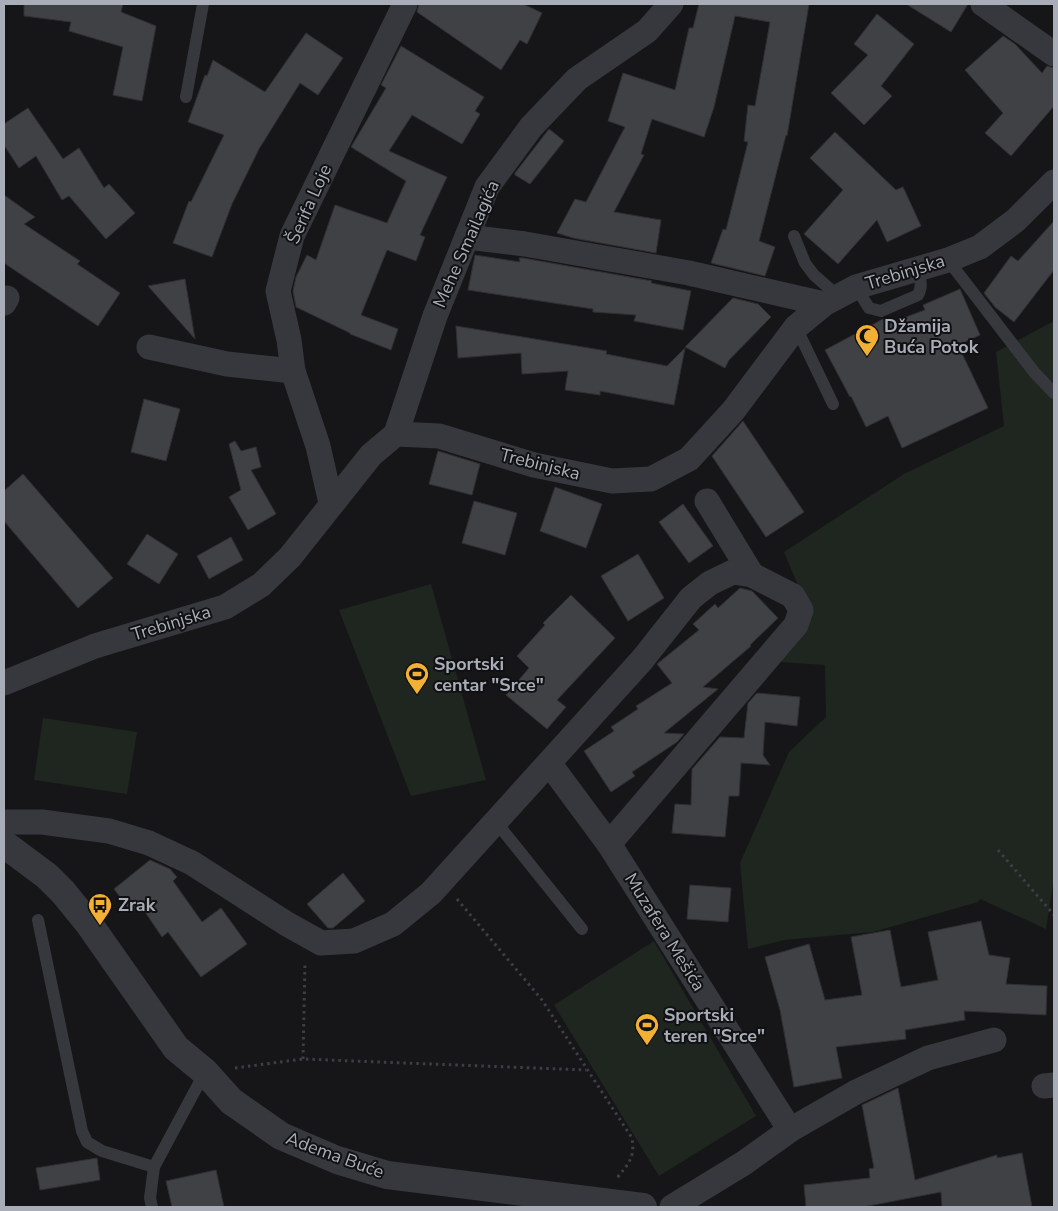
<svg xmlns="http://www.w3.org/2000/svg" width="1058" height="1211" font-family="'Nunito Sans',sans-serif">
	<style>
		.green { fill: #1e261f }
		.building { fill: #404145; stroke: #303034 }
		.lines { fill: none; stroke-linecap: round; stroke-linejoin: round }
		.path { stroke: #3d3f44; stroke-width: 3; stroke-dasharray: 2.5 4; stroke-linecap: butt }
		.service { stroke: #37383d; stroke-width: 12 }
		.minor { stroke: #37383d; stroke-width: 25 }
		.tertiary { stroke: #37383d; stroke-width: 28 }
		.labels { text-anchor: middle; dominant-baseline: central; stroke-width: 4; stroke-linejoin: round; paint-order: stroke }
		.street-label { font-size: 18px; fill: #a8adb8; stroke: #111113 }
		.poi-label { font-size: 18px; font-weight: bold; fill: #a8adb8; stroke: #111113; text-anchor: start }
	</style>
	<rect width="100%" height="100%" fill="#161618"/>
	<g class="green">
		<polygon points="1054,321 1054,878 1046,929 980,899 978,902 873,932 784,940 748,949 740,863 789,752 826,717 825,665 765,661 808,609 784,552 904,474 1004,426 996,352"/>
		<polygon points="431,584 486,780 411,796 339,610"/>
		<polygon points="43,718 137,732 127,794 34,780"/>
		<polygon points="654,941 756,1116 659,1176 554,1005"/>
	</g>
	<g class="building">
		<polygon points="24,4 123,4 121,12 156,26 142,101 113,95 123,47 69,31 71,22 24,16"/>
		<polygon points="419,4 523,4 542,13 527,44 520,40 501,70 417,12"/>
		<polygon points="699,4 809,4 787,136 786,135 759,241 775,247 765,276 711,263 723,229 726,230 748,142 744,141 748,105 755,106 770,22 735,16 714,107 704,137 652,119 641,154 644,155 614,212 661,220 656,253 573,238 557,233 575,199 586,202 625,127 608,121 623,73 675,90 689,28 693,28"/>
		<polygon points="906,4 968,4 951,32"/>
		<polygon points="877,14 914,44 881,86 892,96 864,125 831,93 868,55 854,44"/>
		<polygon points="306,33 343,58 318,95 300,83 259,149 232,204 212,257 173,243 189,201 191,202 224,135 188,122 205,75 207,76 213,60 265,92"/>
		<polygon points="1003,36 1015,44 1042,73 1047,66 1054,68 1054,106 1011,156 985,133 1003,113 965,70"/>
		<polygon points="401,46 484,97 475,111 480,114 462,144 412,115 389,151 447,177 420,235 425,237 416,261 387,250 361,315 398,329 391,350 350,334 350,333 296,307 293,291 296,277 307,255 316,260 335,205 387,223 406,181 351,147 386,88 381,85"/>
		<polygon points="28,108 63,159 79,148 104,188 109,184 135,213 106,239 69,196 62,200 36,156 19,168 4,145 4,124"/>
		<polygon points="549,129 564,141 530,184 515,175 515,173"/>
		<polygon points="835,132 896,190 903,187 921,226 887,242 877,220 838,264 804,234 843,190 810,158"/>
		<polygon points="4,195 35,217 24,224 80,261 77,264 120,293 98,326 4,263"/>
		<polygon points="1054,221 1054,270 1014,322 995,307 984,293 1011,256 1018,261"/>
		<polygon points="475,255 520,262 519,258 523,258 652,281 651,283 691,291 683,330 634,321 636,315 593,312 593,309 468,290"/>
		<polygon points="185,279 195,339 148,286"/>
		<polygon points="960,289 980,335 958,345 988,408 902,448 888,416 866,427 851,396 850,397 825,350 883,319 887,324 925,310 923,305"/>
		<polygon points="733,298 758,304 771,317 729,360 725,368 685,347"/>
		<polygon points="456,326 607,351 606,354 667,366 685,348 674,405 600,391 600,395 565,390 568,371 522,374 521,353 458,358"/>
		<polygon points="144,399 180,409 166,461 131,452"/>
		<polygon points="743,421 804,512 766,537 712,456"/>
		<polygon points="235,441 241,451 256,447 261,467 251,470 276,514 248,530 229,497 241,490 229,444"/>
		<polygon points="438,451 480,464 472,495 429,484"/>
		<polygon points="23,474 113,578 78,608 4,521 4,491"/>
		<polygon points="555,487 602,504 586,548 540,531"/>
		<polygon points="474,501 517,513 505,555 462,543"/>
		<polygon points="683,504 713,546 689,563 659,522"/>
		<polygon points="147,534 178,554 159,584 127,564"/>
		<polygon points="231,537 243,560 209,579 197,556"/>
		<polygon points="638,554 664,598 628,621 601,576"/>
		<polygon points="740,588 752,591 778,618 750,645 751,646 703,687 718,689 664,733 684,734 677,742 632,772 635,776 611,792 584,751 614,731 611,727 638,709 636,706 672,683 657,664 699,630 693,624 715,604 718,608"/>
		<polygon points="571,595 615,638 557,700 566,707 547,729 506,695 529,668 517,656 545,625 543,623"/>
		<polygon points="757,693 800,697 797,726 765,722 763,755 770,765 741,763 739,796 729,796 725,837 672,833 675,804 691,805 692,769 720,737 744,738 748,703"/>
		<polygon points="150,860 170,869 177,877 173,881 202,922 221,908 247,944 201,977 168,932 162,937 141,906 132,913 114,889"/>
		<polygon points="343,873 365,901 333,928 328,928 307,904"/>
		<polygon points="690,885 731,888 728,922 687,919"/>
		<polygon points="981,921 989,955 1010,958 1006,984 1047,986 1046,1015 964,1011 965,1020 905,1030 906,1039 836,1047 842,1078 794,1087 780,1010 765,957 809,944 825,1000 862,995 851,937 890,930 901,987 938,980 928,932"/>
		<polygon points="898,1088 915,1180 997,1155 997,1158 1022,1153 1032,1207 942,1207 941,1192 863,1207 806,1207 804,1185 870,1178 869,1169 874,1168 862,1105"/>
		<polygon points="97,1158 100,1180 40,1190 36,1168"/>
		<polygon points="216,1170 224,1207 172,1207 166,1181"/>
	</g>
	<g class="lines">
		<g class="path">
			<polyline points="998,850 1054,915"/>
			<path d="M 457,899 L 542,1000 L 632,1138 C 635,1158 629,1163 617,1178"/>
			<polyline points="303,1059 305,962"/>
			<polyline points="235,1068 303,1059 586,1070"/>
		</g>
		<g class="service">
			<polyline points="186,97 203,4"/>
			<polyline points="794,236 805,263 814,275 838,296"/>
			<polyline points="948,260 1034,372 1054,393"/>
			<path d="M 856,287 L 869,308 L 881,311 L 918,295 C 923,286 920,279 918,269"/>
			<polyline points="796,327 833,404"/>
			<polyline points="496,822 582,929"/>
			<polyline points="38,920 82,1131 87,1142 102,1151 154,1167"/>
			<polyline points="152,1207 150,1198 154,1167 205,1072"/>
		</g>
		<g class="minor">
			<polyline points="983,4 1054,54"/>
			<polyline points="467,237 525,244 689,273 824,304"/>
			<polyline points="4,303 7,298"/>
			<polyline points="149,347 227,364 293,371"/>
			<polyline points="396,434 435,316 487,187 531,127 577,79 647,31 671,4"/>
			<polyline points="707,501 752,575"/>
			<polyline points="331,503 318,446 293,371 289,340 278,291 292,236 405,4"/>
			<polyline points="4,683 95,646 225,607 261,585 290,557 371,455 396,434 439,436 534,465 612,481 651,479 689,459 733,411 796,327 824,304 856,287 948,260 980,247 1016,220 1054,182"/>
			<polyline points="549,763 609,844 790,1130"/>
			<polyline points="4,822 42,822 109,831 149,843 192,863 287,924 321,943 354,941 393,924 431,893 642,660 691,598 710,583 733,572 752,575 793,596 801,610 796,625 609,844"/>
			<polyline points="1044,1086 1054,1085"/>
			<polyline points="672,1207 744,1163 790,1130 856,1092 928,1058 994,1040"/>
		</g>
		<polyline class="tertiary" points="4,844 47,876 63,892 89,924 176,1048 205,1072 231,1101 281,1136 337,1160 387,1175 643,1207"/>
	</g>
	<defs>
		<g id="mosque-pin" transform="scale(1.25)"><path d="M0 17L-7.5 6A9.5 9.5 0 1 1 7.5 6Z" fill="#f2b134" stroke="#111113"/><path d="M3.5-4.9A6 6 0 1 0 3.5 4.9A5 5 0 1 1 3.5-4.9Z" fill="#111"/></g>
		<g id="stadium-pin" transform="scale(1.25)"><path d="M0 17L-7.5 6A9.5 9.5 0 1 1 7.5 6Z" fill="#f2b134" stroke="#111113"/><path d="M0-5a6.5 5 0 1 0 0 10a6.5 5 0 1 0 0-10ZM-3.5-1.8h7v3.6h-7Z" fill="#111"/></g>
		<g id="bus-pin" transform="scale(1.25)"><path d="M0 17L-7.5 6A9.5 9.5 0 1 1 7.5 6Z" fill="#f2b134" stroke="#111113"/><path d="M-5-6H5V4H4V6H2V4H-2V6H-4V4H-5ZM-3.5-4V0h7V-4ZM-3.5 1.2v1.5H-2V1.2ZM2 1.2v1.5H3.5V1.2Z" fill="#111"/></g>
	</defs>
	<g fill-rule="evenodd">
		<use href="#mosque-pin" x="867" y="336"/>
		<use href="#stadium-pin" x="417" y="674"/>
		<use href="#bus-pin" x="100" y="905"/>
		<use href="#stadium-pin" x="647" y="1025"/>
	</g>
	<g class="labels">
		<g class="street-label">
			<text transform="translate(309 204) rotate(-66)">Šerifa Loje</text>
			<text transform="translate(466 244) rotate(-66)">Mehe Smailagića</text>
			<text transform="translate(905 272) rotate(-17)">Trebinjska</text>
			<text transform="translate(540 464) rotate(14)">Trebinjska</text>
			<text transform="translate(171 623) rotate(-17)">Trebinjska</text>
			<text transform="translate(665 932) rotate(58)">Muzafera Mešića</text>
			<text transform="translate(335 1155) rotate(20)">Adema Buće</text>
		</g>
		<g class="poi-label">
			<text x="884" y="326">Džamija<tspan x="884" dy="21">Buća Potok</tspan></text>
			<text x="434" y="664">Sportski<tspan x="434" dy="21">centar "Srce"</tspan></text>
			<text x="118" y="905">Zrak</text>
			<text x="664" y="1015">Sportski<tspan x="664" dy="21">teren "Srce"</tspan></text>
		</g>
	</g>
	<rect width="1058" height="1211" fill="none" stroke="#a8adb8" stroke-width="10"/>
</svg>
